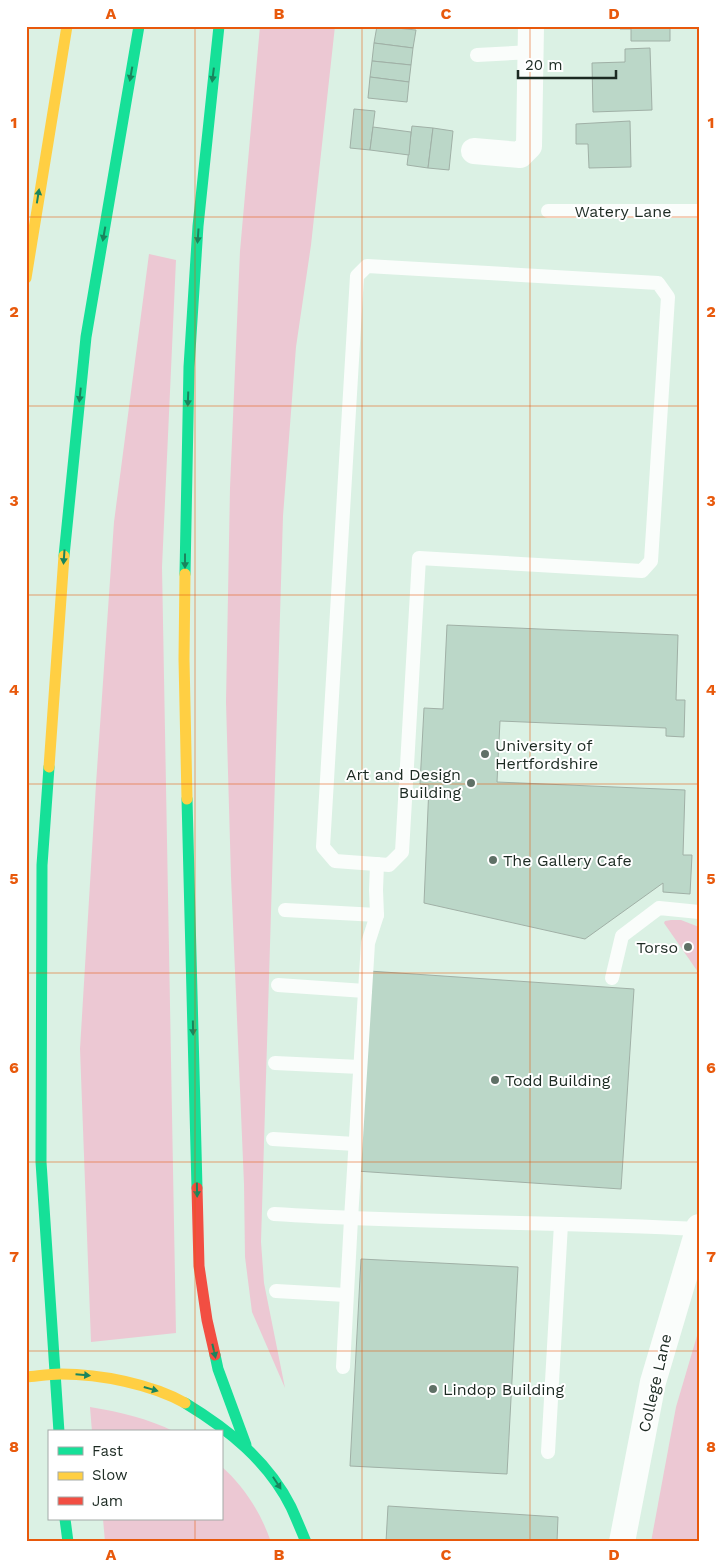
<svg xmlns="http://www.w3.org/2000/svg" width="725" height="1568" font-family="'Work Sans',sans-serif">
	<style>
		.green { fill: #ecc8d3 }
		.building { fill: #bbd7c8; stroke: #a0b0a6 }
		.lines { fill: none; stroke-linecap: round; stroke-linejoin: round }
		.lane { stroke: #fafdfb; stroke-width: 14 }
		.street { stroke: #fafdfb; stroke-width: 26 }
		.fast { stroke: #16e098; stroke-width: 11 }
		.slow { stroke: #ffcf43; stroke-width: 11 }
		.jam { stroke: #f24e42; stroke-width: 11 }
		.oneway { fill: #19855d }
		.grid { fill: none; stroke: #e8590c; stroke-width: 1; stroke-opacity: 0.55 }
		.poi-dot { fill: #5f7066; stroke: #fff; stroke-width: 2 }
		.labels { text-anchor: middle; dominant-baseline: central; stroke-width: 4; stroke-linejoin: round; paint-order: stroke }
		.street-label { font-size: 16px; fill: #1c2a22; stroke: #fff }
		.poi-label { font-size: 16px; fill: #1c2a22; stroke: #fff; text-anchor: start }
		.neatline { fill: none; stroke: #e8590c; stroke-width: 2 }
		.grid-label { font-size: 16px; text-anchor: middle; font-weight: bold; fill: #e8590c }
	</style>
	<rect width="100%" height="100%" fill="#dbf1e4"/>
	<g class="green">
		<polygon points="260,26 335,26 311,245 296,347 283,516 261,1242 264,1283 285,1388 252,1312 245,1257 244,1184 231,877 226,702 230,488 240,251"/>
		<polygon points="149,254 176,260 162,567 176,1333 91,1342 80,1049 96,784 114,522"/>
		<polygon points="671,920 681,920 699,927 698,972 664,923 665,921"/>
		<polygon points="699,1329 699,1542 651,1542 676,1407"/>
		<path d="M 90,1407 C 120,1412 147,1418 175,1432 L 92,1432 Z"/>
		<path d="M 221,1466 C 244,1486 261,1513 271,1542 L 105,1542 L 103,1519 L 221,1519 Z"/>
	</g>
	<g class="building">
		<polygon points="377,26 416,30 413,48 374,43"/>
		<polygon points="620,26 670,26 670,41 631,41 631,29 620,29"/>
		<polygon points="374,43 413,48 411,65 372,61"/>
		<polygon points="650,48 652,110 593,112 592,63 625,62 625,49"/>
		<polygon points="372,61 411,65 409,82 370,77"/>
		<polygon points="370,77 409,82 407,102 368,98"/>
		<polygon points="354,109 375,111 370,150 350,148"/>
		<polygon points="630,121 631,167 589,168 588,144 576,144 576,124"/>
		<polygon points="412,126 433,128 428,168 407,165"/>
		<polygon points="373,127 411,132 409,155 370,150"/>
		<polygon points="433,128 453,131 449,170 428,168"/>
		<polygon points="447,625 678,635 676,700 685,700 684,737 666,736 666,728 500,721 497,782 685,790 683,855 692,855 690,894 663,892 663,883 585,939 424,903 429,785 420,784 424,708 443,709"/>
		<polygon points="369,971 634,989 621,1189 356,1171"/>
		<polygon points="361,1259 518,1267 507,1474 350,1466"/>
		<polygon points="388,1506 558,1517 557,1542 386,1542"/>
	</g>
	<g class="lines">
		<g class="lane">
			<polyline points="477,55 532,52"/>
			<polyline points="548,211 699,211"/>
			<polygon points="367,266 658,283 668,297 651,561 642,571 419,558 402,852 389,865 335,861 323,847 357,276"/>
			<polyline points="285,910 377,915"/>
			<polyline points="612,978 622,936 659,908 699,912"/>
			<polyline points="278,985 365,991"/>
			<polyline points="275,1063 360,1067"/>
			<polyline points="273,1139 355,1144"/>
			<path d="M 274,1214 C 415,1223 557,1222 698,1229"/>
			<polyline points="276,1291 346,1295"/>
			<polyline points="343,1367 351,1219 368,943 377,915 376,890 377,864"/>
			<polyline points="548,1452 561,1224"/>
		</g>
		<g class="street">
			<polyline points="474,151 520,155 529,146 531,26"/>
			<polyline points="622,1542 653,1382 699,1227"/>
		</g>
		<g class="fast">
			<polyline points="64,556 86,337 139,26"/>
			<polyline points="185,574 189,367 198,226 219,26"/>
			<polyline points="49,767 42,865 41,1162 59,1432"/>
			<polyline points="187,799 197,1188"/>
			<polyline points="215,1355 218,1369 246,1445"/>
			<path d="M 185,1403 C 228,1429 268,1461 291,1507 C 296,1518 301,1530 306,1542"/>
			<polyline points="65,1519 68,1542"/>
		</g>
		<g class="slow">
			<polyline points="26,278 67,26"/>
			<polyline points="185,574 184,659 187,799"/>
			<polyline points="49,767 64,556"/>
			<path d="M 26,1377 C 38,1376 49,1374 61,1374 C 100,1374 151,1384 185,1403"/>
		</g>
		<polyline class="jam" points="197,1188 199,1266 207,1320 215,1355"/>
	</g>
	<defs><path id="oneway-solid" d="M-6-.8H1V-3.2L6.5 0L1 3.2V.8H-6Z" transform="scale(1.25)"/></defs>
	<g class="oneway">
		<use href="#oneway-solid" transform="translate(131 74) rotate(100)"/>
		<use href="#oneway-solid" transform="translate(213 75) rotate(97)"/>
		<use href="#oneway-solid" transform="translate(38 196) rotate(-81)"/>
		<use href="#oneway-solid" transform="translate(104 234) rotate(100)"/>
		<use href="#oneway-solid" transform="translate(198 236) rotate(94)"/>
		<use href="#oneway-solid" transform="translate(80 395) rotate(96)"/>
		<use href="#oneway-solid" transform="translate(188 399) rotate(92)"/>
		<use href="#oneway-solid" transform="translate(64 557) rotate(94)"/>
		<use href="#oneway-solid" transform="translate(185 561) rotate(90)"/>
		<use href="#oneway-solid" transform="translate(193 1028) rotate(89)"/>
		<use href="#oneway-solid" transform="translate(197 1190) rotate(89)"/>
		<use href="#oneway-solid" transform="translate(214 1351) rotate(77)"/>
		<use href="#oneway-solid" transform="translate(83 1375) rotate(5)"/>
		<use href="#oneway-solid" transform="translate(151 1389) rotate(16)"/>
		<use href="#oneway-solid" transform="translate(277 1483) rotate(57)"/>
	</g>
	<path class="grid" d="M 195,26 L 195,1432M 362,26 L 362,1542M 530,26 L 530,1542M 26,217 L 699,217M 26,406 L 699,406M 26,595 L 699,595M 26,784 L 699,784M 26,973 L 699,973M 26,1162 L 699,1162M 26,1351 L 699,1351M 195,1519 L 195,1542"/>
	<g class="poi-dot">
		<circle cx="485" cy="754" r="5"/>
		<circle cx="471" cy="783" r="5"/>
		<circle cx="493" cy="860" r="5"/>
		<circle cx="688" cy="947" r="5"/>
		<circle cx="495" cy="1080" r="5"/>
		<circle cx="433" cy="1389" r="5"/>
	</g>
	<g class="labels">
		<g class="street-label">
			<text x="623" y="211">Watery Lane</text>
			<text transform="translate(655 1383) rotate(-77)">College Lane</text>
		</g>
		<g class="poi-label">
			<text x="495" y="745">University of<tspan x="495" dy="18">Hertfordshire</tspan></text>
			<text x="461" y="774" text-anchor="end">Art and Design<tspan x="461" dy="18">Building</tspan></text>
			<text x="503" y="860">The Gallery Cafe</text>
			<text x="678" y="947" text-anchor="end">Torso</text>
			<text x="505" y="1080">Todd Building</text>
			<text x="443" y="1389">Lindop Building</text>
		</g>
	</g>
	<rect width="725" height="1568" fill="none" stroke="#ffffff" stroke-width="55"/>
	<rect x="48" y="1430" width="175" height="90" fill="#ffffff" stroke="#a4aaa7"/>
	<rect x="58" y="1447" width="25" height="8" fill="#16e098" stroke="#a4aaa7"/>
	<text x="92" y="1456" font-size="15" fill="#1c2a22">Fast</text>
	<rect x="58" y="1472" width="25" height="8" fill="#ffcf43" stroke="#a4aaa7"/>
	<text x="92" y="1480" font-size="15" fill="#1c2a22">Slow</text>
	<rect x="58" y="1497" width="25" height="8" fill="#f24e42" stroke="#a4aaa7"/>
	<text x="92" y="1506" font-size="15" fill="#1c2a22">Jam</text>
	<path d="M518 70v8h98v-8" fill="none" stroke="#1c2a22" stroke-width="2.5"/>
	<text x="525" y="70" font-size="15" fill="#1c2a22" stroke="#ffffff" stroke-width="4" paint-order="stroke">20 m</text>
	<rect x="28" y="28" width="670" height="1512" class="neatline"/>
	<g class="grid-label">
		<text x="111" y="19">A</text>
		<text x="279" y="19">B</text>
		<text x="446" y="19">C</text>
		<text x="614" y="19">D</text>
		<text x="14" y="128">1</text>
		<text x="711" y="128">1</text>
		<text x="14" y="317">2</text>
		<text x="711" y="317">2</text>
		<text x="14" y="506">3</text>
		<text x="711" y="506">3</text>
		<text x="14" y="695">4</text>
		<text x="711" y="695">4</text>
		<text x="14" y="884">5</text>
		<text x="711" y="884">5</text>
		<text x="14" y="1073">6</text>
		<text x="711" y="1073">6</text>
		<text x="14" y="1262">7</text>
		<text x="711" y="1262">7</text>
		<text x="14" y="1452">8</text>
		<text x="711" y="1452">8</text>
		<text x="111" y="1560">A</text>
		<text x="279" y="1560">B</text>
		<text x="446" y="1560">C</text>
		<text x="614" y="1560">D</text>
	</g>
</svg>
